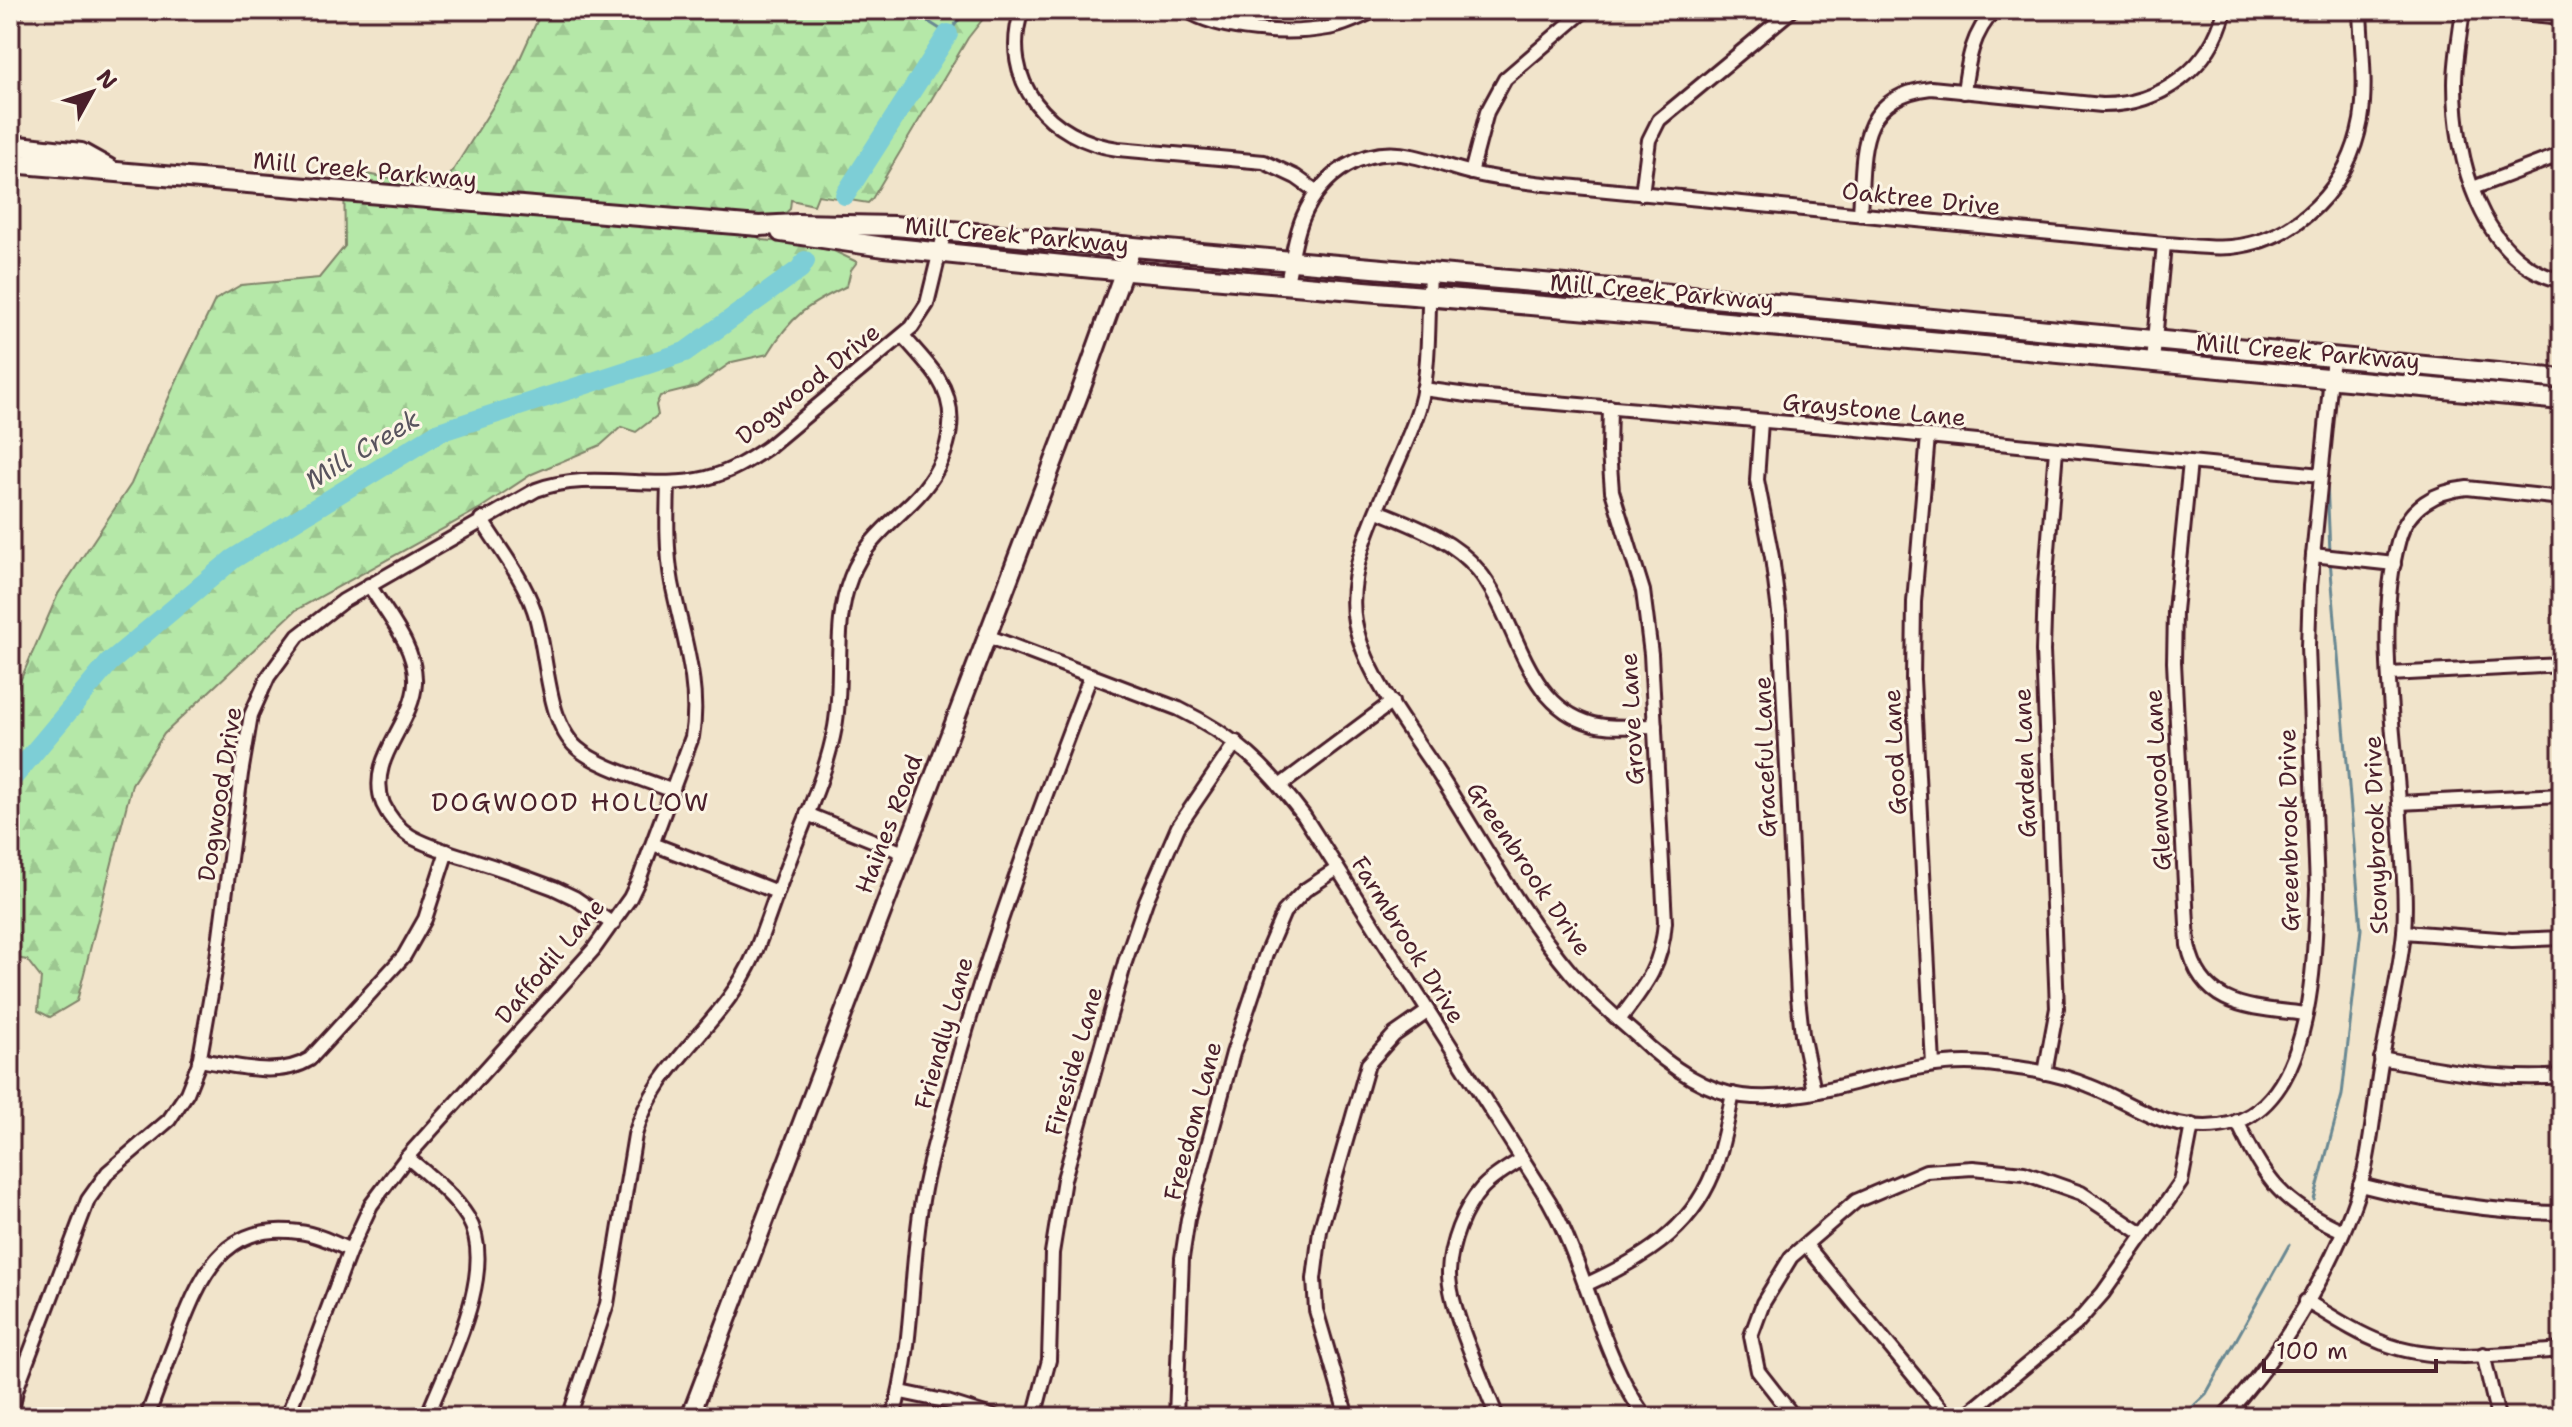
<svg xmlns="http://www.w3.org/2000/svg" width="2572" height="1427" font-family="'Shantell Sans',sans-serif">
	<style>
		.forest { fill: url(#forest-firs); stroke: #80846a; stroke-width: 2 }
		.lines { fill: none; stroke-linecap: round; stroke-linejoin: round }
		.stream { stroke: #698892; stroke-width: 3 }
		.river { stroke: #7dced6; stroke-width: 20 }
		.minor-casing { stroke: #4a1f2b; stroke-width: 18 }
		.tertiary-casing { stroke: #4a1f2b; stroke-width: 22 }
		.secondary-casing { stroke: #4a1f2b; stroke-width: 24 }
		.minor { stroke: #fcf5e5; stroke-width: 12 }
		.tertiary { stroke: #fcf5e5; stroke-width: 16 }
		.secondary { stroke: #fcf5e5; stroke-width: 18 }
		.labels { text-anchor: middle; dominant-baseline: central; stroke-width: 6; stroke-linejoin: round; paint-order: stroke }
		.street-label { font-size: 24px; fill: #4a1f2b; stroke: #fcf5e5 }
		.water-label { font-size: 26px; font-style: italic; fill: #59545e; stroke: #fcf5e5 }
		.neighbourhood-label { font-size: 26px; letter-spacing: 2px; fill: #4a1f2b; stroke: #fcf5e5 }
	</style>
	<defs>
		<pattern id="forest-firs" width="22" height="20" patternUnits="userSpaceOnUse" patternTransform="scale(2)"><rect width="22" height="20" fill="#b5e8a8"/><path d="M5 1l3.5 6h-7zM16 11l3.5 6h-7z" fill="#9dc791"/></pattern>
	</defs>
	<rect width="100%" height="100%" fill="#f1e4cb"/>
	<filter id="ink" filterUnits="userSpaceOnUse"><feTurbulence type="fractalNoise" baseFrequency=".0125" numOctaves="2"/><feDisplacementMap in="SourceGraphic" scale="16" xChannelSelector="R" yChannelSelector="G"/><feConvolveMatrix kernelMatrix="1 2 1 2 8 2 1 2 1" color-interpolation-filters="sRGB"/></filter>
	<g filter="url(#ink)">
		<path class="forest" d="M 542,10 L 990,10 L 968,38 L 872,199 L 868,203 L 818,195 L 814,205 L 791,200 L 790,209 L 781,217 L 745,228 L 762,240 L 795,243 L 834,251 L 857,262 L 851,270 L 847,286 C 807,305 791,316 768,354 L 732,362 L 696,387 L 660,396 L 656,405 L 658,415 L 636,432 L 621,427 L 601,445 L 532,474 L 479,509 L 296,610 L 164,734 L 132,784 L 77,1001 L 50,1017 L 38,1011 L 41,978 L 27,960 L 10,957 L 10,704 L 58,594 L 131,484 L 173,388 L 215,300 L 241,285 L 319,278 L 345,246 L 344,171 L 399,179 L 447,180 L 512,76 Z"/>
		<g class="lines">
			<g class="stream">
				<polyline points="910,10 948,34 966,10"/>
				<polyline points="2327,480 2330,553"/>
				<polyline points="2314,1200 2342,1095 2361,929 2330,560"/>
				<polyline points="2182,1417 2206,1394 2289,1245"/>
			</g>
			<g class="river">
				<polyline points="845,195 948,34"/>
				<polyline points="10,781 109,663 233,559 439,432 685,352 800,269 805,261"/>
			</g>
			<g class="minor-casing">
				<g id="minor">
					<path d="M 1022,10 C 998,81 1050,140 1118,149 L 1264,162 L 1296,177 L 1317,192"/>
					<path d="M 1186,10 C 1221,32 1289,35 1328,28 C 1345,25 1360,17 1376,10"/>
					<path d="M 2463,10 C 2460,34 2455,60 2455,84 C 2455,158 2480,261 2562,281"/>
					<polyline points="2490,10 2562,17"/>
					<path d="M 1964,92 C 1968,61 1972,33 1995,10"/>
					<polyline points="1471,173 1487,112 1505,79 1585,10"/>
					<polyline points="2473,188 2562,154"/>
					<polyline points="1642,194 1649,140 1659,120 1792,10"/>
					<path d="M 1860,214 C 1864,156 1855,97 1931,88 L 2102,105 C 2161,105 2211,68 2225,10"/>
					<path d="M 1430,273 C 1428,310 1430,371 1420,405 C 1401,470 1342,554 1355,622 C 1365,675 1411,731 1440,776 C 1482,842 1521,914 1572,974 C 1591,996 1614,1016 1636,1035 C 1664,1062 1702,1091 1742,1096 C 1825,1106 1902,1055 1986,1064 C 2020,1068 2057,1072 2089,1086 C 2116,1096 2142,1114 2170,1122 C 2311,1159 2314,981 2317,889 L 2308,646 L 2310,586 L 2333,357"/>
					<path d="M 1287,283 C 1292,261 1294,238 1303,217 C 1322,173 1364,145 1412,156 C 1432,160 1451,168 1472,173 C 1496,179 1520,181 1545,184 L 2164,244 C 2186,245 2209,249 2231,247 C 2299,240 2349,186 2361,120 C 2367,84 2361,46 2360,10"/>
					<polyline points="2153,362 2164,244"/>
					<polyline points="1423,389 1475,396 1837,427 2321,475"/>
					<path d="M 1610,407 L 1609,452 L 1612,491 L 1643,591 L 1651,654 L 1665,922 C 1662,966 1645,986 1619,1020"/>
					<polyline points="1761,421 1757,480 1772,557 1780,620 1798,997 1802,1034 1814,1091"/>
					<polyline points="1928,436 1914,602 1913,679 1933,1065"/>
					<path d="M 2190,462 L 2175,611 L 2174,662 L 2188,945 C 2202,1009 2251,1007 2306,1014"/>
					<path d="M 1378,511 C 1412,525 1454,540 1478,570 C 1518,618 1523,706 1593,724 C 1613,729 1634,726 1655,726"/>
					<path d="M 481,519 C 499,548 523,578 534,610 C 548,650 545,720 577,748 C 600,768 644,779 673,791"/>
					<polyline points="2313,555 2394,564"/>
					<path d="M 369,585 C 386,613 417,648 415,683 C 413,725 366,759 383,804 C 389,817 398,828 410,836 C 427,846 448,852 467,858 C 496,867 525,877 554,888 L 575,898 L 613,924"/>
					<path d="M 987,636 L 1179,709 C 1235,736 1267,767 1304,816 L 1549,1201 C 1587,1269 1600,1353 1645,1417"/>
					<polyline points="2390,674 2562,665"/>
					<polyline points="1281,785 1392,702"/>
					<polyline points="2399,803 2562,795"/>
					<polyline points="807,814 904,853"/>
					<polyline points="653,844 777,892"/>
					<polyline points="2404,932 2512,940 2562,938"/>
					<path d="M 2381,1058 C 2442,1070 2500,1081 2562,1076"/>
					<path d="M 199,1060 C 235,1065 278,1079 310,1059 L 404,956 L 425,919 L 447,851"/>
					<polyline points="2045,1073 2057,1008 2043,651 2045,588 2056,449"/>
					<path d="M 2237,1121 C 2265,1180 2282,1204 2343,1231"/>
					<path d="M 407,1157 C 428,1175 453,1194 468,1218 C 499,1270 447,1365 427,1417"/>
					<path d="M 2360,1185 C 2426,1202 2493,1212 2562,1213"/>
					<polyline points="1806,1245 1948,1417"/>
					<path d="M 1585,1285 C 1640,1260 1689,1232 1713,1173 C 1723,1148 1727,1120 1733,1094"/>
					<path d="M 2306,1301 C 2331,1316 2356,1333 2383,1343 C 2434,1364 2507,1354 2562,1350"/>
					<polyline points="2483,1354 2498,1417"/>
					<polyline points="901,1392 944,1401 995,1417"/>
					<polyline points="2233,1407 2246,1417"/>
					<path d="M 11,1417 L 16,1390 L 88,1200 L 108,1172 L 169,1120 L 187,1093 L 199,1063 L 216,966 L 241,774 L 251,715 L 268,677 L 298,636 L 343,601 L 536,490 C 591,469 651,492 707,478 C 730,472 748,461 767,448 L 912,327 L 927,304 L 945,230"/>
					<path d="M 147,1417 C 157,1390 167,1363 177,1337 C 200,1278 222,1221 299,1232 C 317,1234 334,1243 350,1250"/>
					<path d="M 287,1417 L 350,1250 L 371,1205 L 407,1157 L 593,950 L 630,898 L 640,877 L 692,737 C 701,685 682,634 672,583 C 666,550 667,516 668,483"/>
					<path d="M 569,1417 L 607,1304 L 635,1135 C 655,1063 724,1025 754,955 C 767,924 777,890 790,859 C 806,816 827,772 835,727 C 844,677 832,625 851,577 C 863,545 887,526 911,503 C 944,471 965,420 938,378 C 928,363 914,349 903,336"/>
					<path d="M 893,1417 C 915,1342 909,1265 924,1189 C 930,1157 940,1126 948,1095 C 986,951 1038,813 1091,675"/>
					<polyline points="1034,1417 1049,1360 1052,1253 1064,1179 1125,962 1146,901 1178,827 1236,742"/>
					<polyline points="1176,1417 1182,1258 1188,1219 1233,1053 1266,954 1284,912 1305,890 1337,869"/>
					<polyline points="1347,1417 1316,1310 1314,1279 1320,1231 1368,1064 1394,1035 1427,1012"/>
					<path d="M 1497,1417 C 1484,1383 1448,1306 1449,1272 C 1450,1244 1463,1209 1482,1188 C 1493,1176 1508,1168 1522,1159"/>
					<polyline points="1794,1417 1758,1371 1751,1336 1763,1303 1791,1257 1856,1201 1926,1171 1973,1168 2024,1173 2081,1193 2144,1235"/>
					<polyline points="1964,1417 2075,1325 2103,1293 2181,1182 2192,1125"/>
					<path d="M 2223,1417 C 2282,1355 2342,1255 2364,1172 C 2373,1135 2375,1095 2382,1058 C 2389,1016 2400,974 2404,932 C 2407,895 2402,855 2400,817 C 2395,730 2375,625 2399,539 C 2408,507 2436,491 2467,488 L 2562,498"/>
				</g>
			</g>
			<g class="tertiary-casing">
				<polyline id="tertiary" points="690,1417 1082,387 1132,248"/>
			</g>
			<g class="secondary-casing">
				<g id="secondary">
					<polyline points="10,16 12,10"/>
					<polyline points="10,145 81,153 108,168"/>
					<polyline points="10,163 759,226 797,224 894,226 1681,295 2562,379"/>
					<polyline points="781,232 884,247 1093,268 1673,317 2562,400"/>
				</g>
			</g>
			<use href="#minor" class="minor"/>
			<use href="#tertiary" class="tertiary"/>
			<use href="#secondary" class="secondary"/>
		</g>
	</g>
	<g class="labels">
		<g class="street-label">
			<text transform="translate(365 170) rotate(5)">Mill Creek Parkway</text>
			<text transform="translate(1921 199) rotate(6)">Oaktree Drive</text>
			<text transform="translate(1017 235) rotate(5)">Mill Creek Parkway</text>
			<text transform="translate(1662 292) rotate(5)">Mill Creek Parkway</text>
			<text transform="translate(2308 352) rotate(5)">Mill Creek Parkway</text>
			<text transform="translate(808 384) rotate(-39)">Dogwood Drive</text>
			<text transform="translate(1874 410) rotate(5)">Graystone Lane</text>
			<text transform="translate(1632 719) rotate(-93)">Grove Lane</text>
			<text transform="translate(1895 752) rotate(-93)">Good Lane</text>
			<text transform="translate(1765 757) rotate(-92)">Graceful Lane</text>
			<text transform="translate(2025 763) rotate(-92)">Garden Lane</text>
			<text transform="translate(2158 780) rotate(-93)">Glenwood Lane</text>
			<text transform="translate(220 794) rotate(-81)">Dogwood Drive</text>
			<text transform="translate(889 824) rotate(-69)">Haines Road</text>
			<text transform="translate(2289 830) rotate(-91)">Greenbrook Drive</text>
			<text transform="translate(2376 835) rotate(-92)">Stonybrook Drive</text>
			<text transform="translate(1529 869) rotate(56)">Greenbrook Drive</text>
			<text transform="translate(1408 940) rotate(58)">Farmbrook Drive</text>
			<text transform="translate(550 961) rotate(-50)">Daffodil Lane</text>
			<text transform="translate(944 1033) rotate(-74)">Friendly Lane</text>
			<text transform="translate(1074 1061) rotate(-74)">Fireside Lane</text>
			<text transform="translate(1193 1121) rotate(-75)">Freedom Lane</text>
		</g>
		<g class="water-label">
			<text transform="translate(362 449) rotate(-31)">Mill Creek</text>
		</g>
		<g class="neighbourhood-label">
			<text x="571" y="801">DOGWOOD HOLLOW</text>
		</g>
	</g>
	<rect width="2572" height="1427" fill="none" stroke="#fcf5e5" stroke-width="40"/>
	<rect x="20" y="20" width="2532" height="1387" fill="none" stroke="#4a1f2b" stroke-width="3" filter="url(#ink)"/>
	<g transform="translate(92 92) rotate(50)" stroke="#fcf5e5" stroke-width="6" paint-order="stroke">
	<path d="M0-6L14 30L0 20L-14 30Z" fill="#4a1f2b"/>
	<text y="-12" font-size="22" font-weight="bold" text-anchor="middle" fill="#4a1f2b">N</text>
	</g>
	<path d="M2264 1359v12h172v-12" fill="none" stroke="#4a1f2b" stroke-width="4"/>
	<text x="2276" y="1359" font-size="24" fill="#4a1f2b" stroke="#fcf5e5" stroke-width="6" paint-order="stroke">100 m</text>
</svg>
